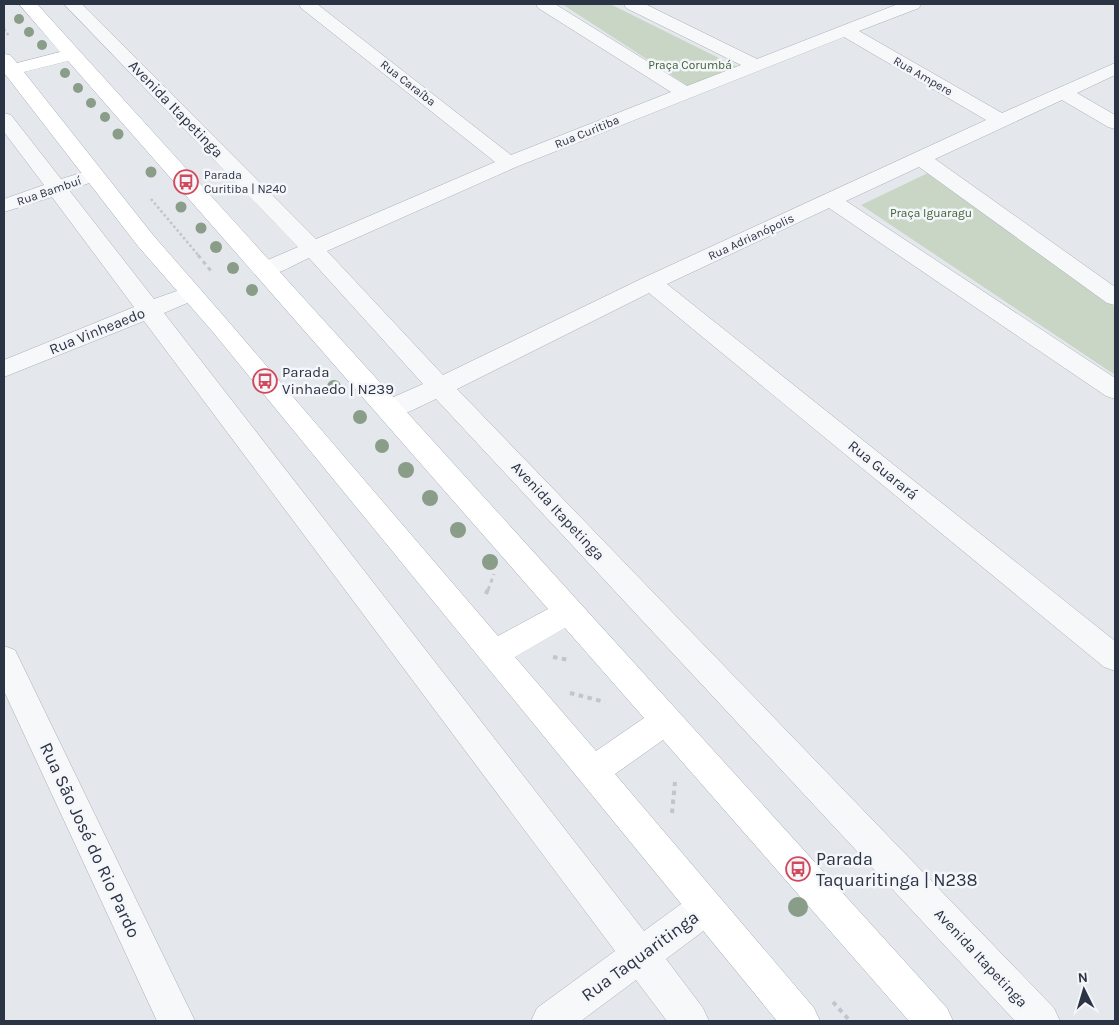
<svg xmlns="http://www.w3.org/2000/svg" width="1119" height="1025" font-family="Karla,sans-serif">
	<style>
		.green { fill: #c9d6c5 }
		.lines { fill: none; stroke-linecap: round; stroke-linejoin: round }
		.minor-casing { stroke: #a9aeb7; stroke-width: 1 }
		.major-casing { stroke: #a3abb8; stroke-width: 1 }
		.path-far2 { stroke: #c2c5cb; stroke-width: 2.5; stroke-dasharray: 2.5 2.5; stroke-linecap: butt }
		.path-far1 { stroke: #c2c5cb; stroke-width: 3; stroke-dasharray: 4 4; stroke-linecap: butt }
		.path { stroke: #c2c5cb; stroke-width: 4; stroke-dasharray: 4.5 4.5; stroke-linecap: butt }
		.minor { fill: #f7f8fa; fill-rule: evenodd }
		.major { fill: #fff; fill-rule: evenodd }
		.tree { fill: #899d89 }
		.labels { text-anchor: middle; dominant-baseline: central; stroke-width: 5; stroke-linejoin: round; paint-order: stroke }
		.far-park-label { font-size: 12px; fill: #3f6138; stroke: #f4f6f9 }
		.far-street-label { font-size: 12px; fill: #2b3445; stroke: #f4f6f9 }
		.far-poi-label { font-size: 12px; fill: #2b3445; stroke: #f4f6f9; text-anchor: start }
		.street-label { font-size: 15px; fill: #2b3445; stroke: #f4f6f9 }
		.poi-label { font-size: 15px; fill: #2b3445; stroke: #f4f6f9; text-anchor: start }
		.near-street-label { font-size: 18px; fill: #2b3445; stroke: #f4f6f9 }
		.near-poi-label { font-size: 18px; fill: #2b3445; stroke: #f4f6f9; text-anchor: start }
	</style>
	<rect width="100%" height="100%" fill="#e4e7ec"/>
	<g class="green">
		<polygon points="562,4 610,4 739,68 688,86"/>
		<polygon points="930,172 1115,307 1115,375 861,205"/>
	</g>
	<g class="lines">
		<g class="minor-casing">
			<g id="minor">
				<path d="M 64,4 L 82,4 L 316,239 L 495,162 L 301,8 L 299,4 L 317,4 L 511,155 L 671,92 L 538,8 L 536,4 L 555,4 L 687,86 L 741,65 L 626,8 L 624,4 L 645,4 L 757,59 L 898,4 L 921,4 L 919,8 L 859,31 L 1002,113 L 1115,63 L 1115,75 L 1077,93 L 1115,115 L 1115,129 L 1108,127 L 1062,100 L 935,159 L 1115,287 L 1115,305 L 1107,303 L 919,167 L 846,201 L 1115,378 L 1115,399 L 1106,396 L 829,208 L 667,284 L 1115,641 L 1115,671 L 1104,667 L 649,293 L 457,389 L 1054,1008 L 1060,1021 L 1015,1021 L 436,399 C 419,406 398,421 380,415 L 376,409 L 380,403 L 423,384 L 309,258 C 293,265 273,279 256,275 L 253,270 L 256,265 L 298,247 ZM 844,37 L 986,120 L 643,278 L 443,375 L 327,251 L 516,167 Z"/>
				<polygon points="4,113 11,115 61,179 94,169 101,171 104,175 101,179 69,190 154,299 191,286 199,288 203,293 199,298 164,313 644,931 692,896 705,891 718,896 723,908 718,920 666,959 703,1008 709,1021 667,1021 636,980 581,1021 531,1021 537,1008 615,951 144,321 4,377 4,360 134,307 52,197 4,212 4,199 44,185 4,132"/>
				<polygon points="4,646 15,650 195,1021 157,1021 4,691"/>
			</g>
		</g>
		<g class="major-casing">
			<path id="major" d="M 19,4 L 37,4 L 947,1008 L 953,1021 L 909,1021 L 663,740 L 615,774 L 814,1008 L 820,1021 L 777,1021 L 212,331 L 137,245 L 5,74 L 4,71 L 4,54 L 10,55 L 17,63 L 60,52 ZM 68,61 L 548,609 L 498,636 L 228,321 L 153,235 L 24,72 ZM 565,628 L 644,718 L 596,751 L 515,657 Z"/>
		</g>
		<g class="path-far2">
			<polyline points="4,29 9,36"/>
			<polyline points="151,199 199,256"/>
		</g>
		<g class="path-far1">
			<polyline points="198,255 211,271"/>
			<polyline points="488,590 494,574"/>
		</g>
		<g class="path">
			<polyline points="486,594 488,589"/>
			<polyline points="553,657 569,660"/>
			<polyline points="570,693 605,702"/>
			<polyline points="672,813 675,782"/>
			<polyline points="833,1002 850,1021"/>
		</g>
		<use href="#minor" class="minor"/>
		<use href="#major" class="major"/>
	</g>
	<g class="tree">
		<circle cx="19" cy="19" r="5"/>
		<circle cx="29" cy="32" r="5"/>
		<circle cx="42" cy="45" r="5"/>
		<circle cx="65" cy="73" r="5"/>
		<circle cx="78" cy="88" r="5"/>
		<circle cx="91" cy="103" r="5"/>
		<circle cx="105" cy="117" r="5"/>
		<circle cx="118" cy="134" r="5.5"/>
		<circle cx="151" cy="172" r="5.5"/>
		<circle cx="181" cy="207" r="5.5"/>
		<circle cx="201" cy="228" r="5.5"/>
		<circle cx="216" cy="247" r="6"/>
		<circle cx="233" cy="268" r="6"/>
		<circle cx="252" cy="290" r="6"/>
		<circle cx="334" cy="387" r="7"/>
		<circle cx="360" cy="417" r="7"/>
		<circle cx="382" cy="446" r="7"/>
		<circle cx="406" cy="470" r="8"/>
		<circle cx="430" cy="498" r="8"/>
		<circle cx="458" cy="530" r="8"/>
		<circle cx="490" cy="562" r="8"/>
		<circle cx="798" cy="907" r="10"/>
	</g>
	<defs>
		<g id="bus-ring" transform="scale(1.25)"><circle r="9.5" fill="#f4f6f9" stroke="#d1495b" stroke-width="1.5"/><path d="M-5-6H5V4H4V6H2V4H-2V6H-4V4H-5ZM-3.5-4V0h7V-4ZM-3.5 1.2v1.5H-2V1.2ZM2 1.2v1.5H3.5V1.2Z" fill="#d1495b"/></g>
	</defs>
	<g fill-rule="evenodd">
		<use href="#bus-ring" x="186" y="182"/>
		<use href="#bus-ring" x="265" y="381"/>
		<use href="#bus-ring" x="798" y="869"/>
	</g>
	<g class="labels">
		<g class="far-park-label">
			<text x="690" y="65">Praça Corumbá</text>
			<text x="931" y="213">Praça Iguaragu</text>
		</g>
		<g class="far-street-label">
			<text transform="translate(923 76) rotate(30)">Rua Ampere</text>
			<text transform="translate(408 83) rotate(38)">Rua Caraíba</text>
			<text transform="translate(587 132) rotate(-22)">Rua Curitiba</text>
			<text transform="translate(49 191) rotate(-19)">Rua Bambuí</text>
			<text transform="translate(751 237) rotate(-25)">Rua Adrianópolis</text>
		</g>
		<g class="far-poi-label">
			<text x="204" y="175">Parada<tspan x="204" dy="14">Curitiba | N240</tspan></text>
		</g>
		<g class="street-label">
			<text transform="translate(176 109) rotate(46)">Avenida Itapetinga</text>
			<text transform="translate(97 331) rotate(-22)">Rua Vinheaedo</text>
			<text transform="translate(883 470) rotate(39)">Rua Guarará</text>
			<text transform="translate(558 511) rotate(47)">Avenida Itapetinga</text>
			<text transform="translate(981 958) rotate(47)">Avenida Itapetinga</text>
		</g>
		<g class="poi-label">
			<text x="282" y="372">Parada<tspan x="282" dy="17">Vinhaedo | N239</tspan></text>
		</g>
		<g class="near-street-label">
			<text transform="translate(90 840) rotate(65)">Rua São José do Rio Pardo</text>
			<text transform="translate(640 956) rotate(-36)">Rua Taquaritinga</text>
		</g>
		<g class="near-poi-label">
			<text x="816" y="859">Parada<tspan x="816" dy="21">Taquaritinga | N238</tspan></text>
		</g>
	</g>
	<rect width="1119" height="1025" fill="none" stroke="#2b3445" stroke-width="10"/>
	<g transform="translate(1084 990) rotate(355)" stroke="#f4f6f9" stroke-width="4" paint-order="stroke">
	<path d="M0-4L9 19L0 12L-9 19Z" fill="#2b3445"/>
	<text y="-8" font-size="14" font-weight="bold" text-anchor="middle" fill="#2b3445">N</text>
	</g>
</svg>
